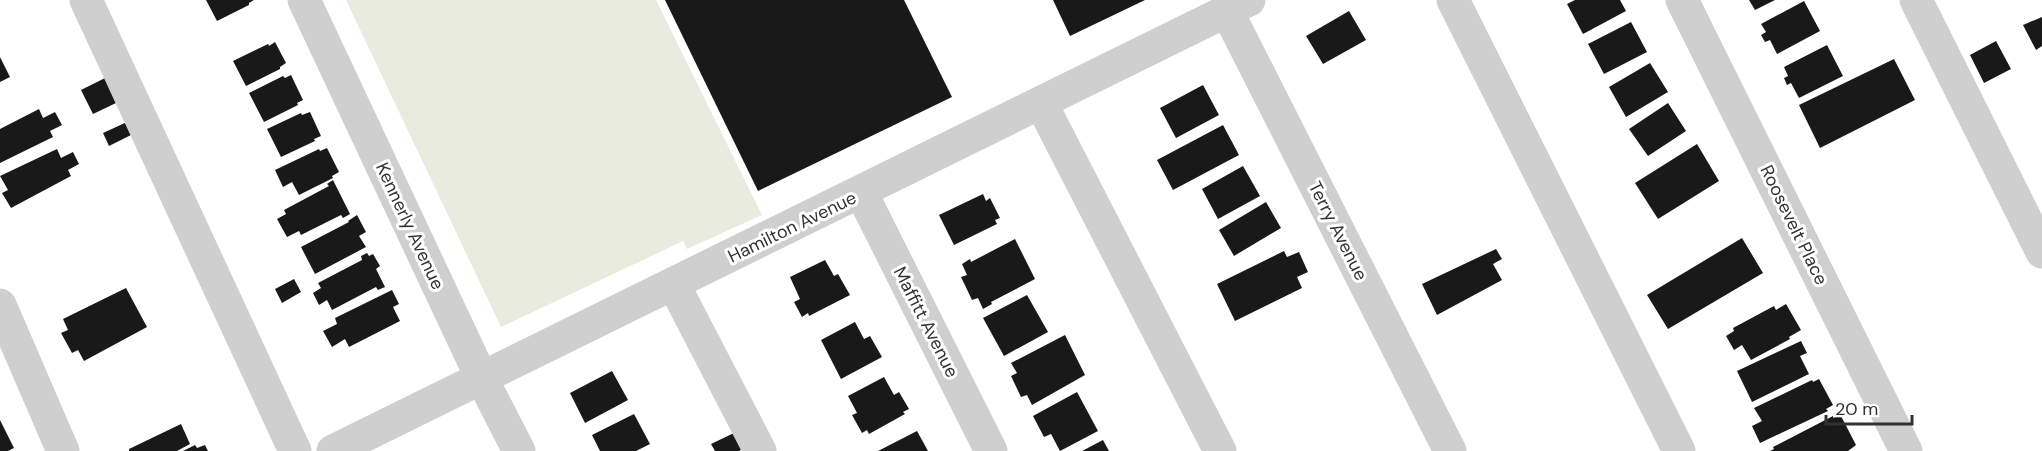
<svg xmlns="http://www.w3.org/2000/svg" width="2042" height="451" font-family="'DM Sans',sans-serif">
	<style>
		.green { fill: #e8ebde }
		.building { fill: #191919 }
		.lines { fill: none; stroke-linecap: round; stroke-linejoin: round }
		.minor { stroke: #cfcfcf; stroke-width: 33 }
		.labels { text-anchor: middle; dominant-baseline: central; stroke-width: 6; stroke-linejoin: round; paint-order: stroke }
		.street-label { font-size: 18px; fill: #323232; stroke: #fff }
	</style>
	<rect width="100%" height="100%" fill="#fff"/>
	<polygon class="green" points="346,0 656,0 762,215 687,249 683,241 501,327"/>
	<g class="building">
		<polygon points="206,0 254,0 249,3 249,5 217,21"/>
		<polygon points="665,0 904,0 952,97 758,191"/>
		<polygon points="1053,0 1145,0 1070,36"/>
		<polygon points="1575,0 1620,0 1626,11 1583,34 1567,4"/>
		<polygon points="1749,0 1775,0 1755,10"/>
		<polygon points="1804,1 1820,31 1777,54 1770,40 1765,42 1761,35 1766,32 1761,24"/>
		<polygon points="1349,11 1366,40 1323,64 1306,36"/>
		<polygon points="2042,17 2042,46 2036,50 2023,25"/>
		<polygon points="1631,22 1647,52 1604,74 1588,44"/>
		<polygon points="1996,41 2011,69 1984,83 1970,55"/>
		<polygon points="275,42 286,63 280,67 280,69 246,86 233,61 268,44 269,46"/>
		<polygon points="1827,45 1843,76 1799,98 1791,83 1787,85 1784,78 1788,76 1784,67"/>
		<polygon points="0,57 10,77 0,82"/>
		<polygon points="1894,59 1915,100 1820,148 1799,105"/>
		<polygon points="1650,63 1668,92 1626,117 1609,87"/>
		<polygon points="291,75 303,100 297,103 298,105 264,122 249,93 283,76 285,78"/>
		<polygon points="105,78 116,103 93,114 81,90"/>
		<polygon points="1203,85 1219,115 1176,138 1160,108"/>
		<polygon points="1668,103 1686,131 1648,156 1629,129"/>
		<polygon points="39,109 43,118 55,112 62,125 50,131 53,137 0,163 0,129"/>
		<polygon points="310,112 321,136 314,139 315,141 281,157 267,129 301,113 302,115"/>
		<polygon points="127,122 133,134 109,146 103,133"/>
		<polygon points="1223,125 1239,155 1173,190 1157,160"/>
		<polygon points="1697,144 1719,181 1658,219 1635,183"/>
		<polygon points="327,148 339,172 332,176 333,178 299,195 292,182 283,187 275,170 319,149 320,151"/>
		<polygon points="57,149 61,158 73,152 79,164 68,170 71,176 11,208 2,193 8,190 0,176"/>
		<polygon points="1243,166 1260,196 1218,219 1202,189"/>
		<polygon points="333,180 350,214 343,218 341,215 301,235 299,231 287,237 277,219 286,214 284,210 329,186 327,184"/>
		<polygon points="983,194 986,201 990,198 1000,218 995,220 997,224 954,245 939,215"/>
		<polygon points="1266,202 1281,228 1234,256 1219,230"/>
		<polygon points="357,215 366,232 359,236 366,247 315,274 301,247 349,222 348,221"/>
		<polygon points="1742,238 1763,273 1668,329 1647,295"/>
		<polygon points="1015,239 1035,279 991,302 992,304 983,309 978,298 972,300 961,277 967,275 962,264 970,259 971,262"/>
		<polygon points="1496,249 1502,259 1493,264 1502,280 1437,315 1422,284"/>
		<polygon points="1284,251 1287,257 1299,252 1308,272 1297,277 1302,288 1235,321 1217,284"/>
		<polygon points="367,253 369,256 373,254 380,266 376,269 385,287 378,290 376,287 332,310 327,300 319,305 313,293 321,288 318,283 362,260 361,256"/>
		<polygon points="825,260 834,276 838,274 850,295 809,316 808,313 802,317 794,302 800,299 790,277"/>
		<polygon points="294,279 301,292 282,303 275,289"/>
		<polygon points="126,288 147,327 84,361 78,350 72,353 61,333 68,330 63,319"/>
		<polygon points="392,290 399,304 393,307 400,321 349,347 345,339 332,347 323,331 337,324 335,318"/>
		<polygon points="1027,295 1048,332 1004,356 983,318"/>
		<polygon points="1786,304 1801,330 1789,337 1790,339 1751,360 1742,345 1734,350 1726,336 1734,331 1733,328 1774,306 1776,310"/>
		<polygon points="855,322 864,339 870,336 882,357 841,379 821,340"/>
		<polygon points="1065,335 1085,375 1032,405 1027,395 1021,397 1011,376 1017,373 1011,363"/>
		<polygon points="1801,341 1807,353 1800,356 1809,374 1752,402 1737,371"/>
		<polygon points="612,371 628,400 585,423 570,393"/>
		<polygon points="884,377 894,395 899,392 909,409 903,412 905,414 869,434 867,430 862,433 852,415 857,413 848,396"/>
		<polygon points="1819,379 1833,405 1826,409 1828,411 1760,443 1752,426 1762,421 1754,408 1812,380 1813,382"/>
		<polygon points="1077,392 1098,431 1060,451 1051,434 1044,437 1033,416"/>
		<polygon points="634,414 650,444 636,451 600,451 592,435"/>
		<polygon points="1840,414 1856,445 1848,451 1770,451 1774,449 1773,447 1833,416 1833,418"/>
		<polygon points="0,420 14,448 8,451 0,451"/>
		<polygon points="181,424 190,444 177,451 129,451 129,449"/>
		<polygon points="917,431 928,451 878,451"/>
		<polygon points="736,432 744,448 739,451 715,451 711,444"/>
		<polygon points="1103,440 1109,451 1082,451"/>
		<polygon points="195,445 197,448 205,445 208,451 183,451"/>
	</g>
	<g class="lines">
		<g class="minor">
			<polyline points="86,0 295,451"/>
			<polyline points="304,0 482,379 519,451"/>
			<polyline points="1453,0 1679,451"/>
			<polyline points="1682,0 1906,451"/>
			<polyline points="1916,0 2042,252"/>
			<polyline points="1227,11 1450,451"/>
			<polyline points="1041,103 1220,451"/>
			<polyline points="861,192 991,451"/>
			<polyline points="674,285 760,451"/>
			<polyline points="0,305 63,451"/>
			<polyline points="333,451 1249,0"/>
		</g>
	</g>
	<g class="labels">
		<g class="street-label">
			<text transform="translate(1794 225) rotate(64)">Roosevelt Place</text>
			<text transform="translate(410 226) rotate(65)">Kennerly Avenue</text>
			<text transform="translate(792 227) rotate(-26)">Hamilton Avenue</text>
			<text transform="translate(1338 231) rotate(63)">Terry Avenue</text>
			<text transform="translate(926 322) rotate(63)">Maffitt Avenue</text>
		</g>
	</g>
	<path d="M1826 415v9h86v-9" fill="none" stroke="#323232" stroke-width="3"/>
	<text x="1835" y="415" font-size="18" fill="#323232" stroke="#ffffff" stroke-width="4.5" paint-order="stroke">20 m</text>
</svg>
